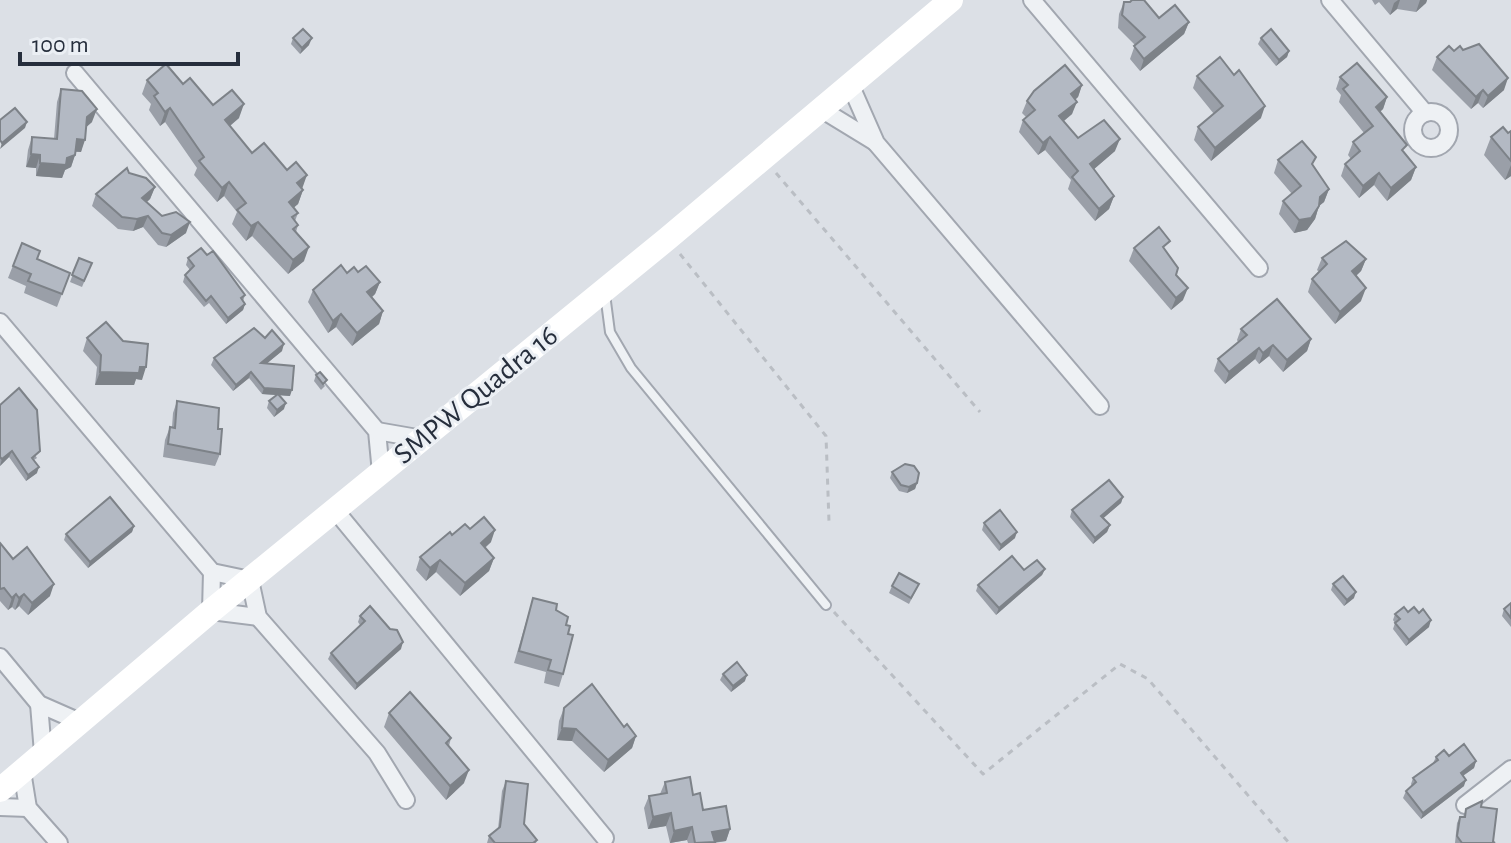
<svg xmlns="http://www.w3.org/2000/svg" width="1511" height="843" font-family="'Alegreya Sans',sans-serif">
	<style>
		.lines { fill: none; stroke-linecap: round; stroke-linejoin: round }
		.lane-casing { stroke: #a2a7b0; stroke-width: 12 }
		.street-casing { stroke: #a2a7b0; stroke-width: 20 }
		.path { stroke: #babec4; stroke-width: 3; stroke-dasharray: 6 6; stroke-linecap: butt }
		.lane { stroke: #eef1f4; stroke-width: 8 }
		.street { stroke: #eef1f4; stroke-width: 16 }
		.secondary { stroke: #fff; stroke-width: 24 }
		.wall { fill: #9a9fa8 }
		.shaded-wall { fill: #7d8288 }
		.building { fill: #b3b9c3; stroke: #7d8288; stroke-width: 2 }
		.labels { text-anchor: middle; dominant-baseline: central; stroke-width: 6; stroke-linejoin: round; paint-order: stroke }
		.street-label { font-size: 30px; fill: #262e3c; stroke: #ebeff4 }
	</style>
	<rect width="100%" height="100%" fill="#dce0e6"/>
	<g class="lines">
		<g class="lane-casing">
			<polyline id="lane" points="605,294 610,332 631,368 826,605"/>
		</g>
		<g class="street-casing">
			<g id="street">
				<polyline points="1032,0 1259,268"/>
				<polyline points="1330,0 1425,113"/>
				<polyline points="75,73 377,431 381,473"/>
				<polyline points="850,84 876,143 1100,406"/>
				<polyline points="821,109 875,142"/>
				<circle cx="1431" cy="130" r="18"/>
				<polyline points="0,322 212,572 250,580 258,617 377,753 406,800"/>
				<polyline points="377,431 423,439"/>
				<polyline points="335,510 605,838"/>
				<polyline points="212,572 211,611 258,617"/>
				<polyline points="0,657 39,704 80,722"/>
				<polyline points="39,704 43,753"/>
				<polyline points="22,771 28,808 59,843"/>
				<polyline points="1465,805 1511,769"/>
				<polyline points="0,807 28,808"/>
			</g>
		</g>
		<g class="path">
			<polyline points="776,173 980,412"/>
			<polyline points="680,254 826,436 829,522"/>
			<polyline points="834,612 983,774 1120,664 1148,679 1289,843"/>
		</g>
		<use href="#lane" class="lane"/>
		<use href="#street" class="street"/>
		<polyline class="secondary" points="0,790 211,611 667,239 951,0"/>
	</g>
	<g class="wall">
		<polygon points="1372,0 1427,0 1426,3 1416,12 1397,9 1390,15 1379,2 1375,5"/>
		<polygon points="1124,2 1159,18 1189,22 1184,34 1140,71 1130,59 1135,45 1118,28 1119,14"/>
		<polygon points="293,38 309,45 300,54 291,44"/>
		<polygon points="1261,38 1289,51 1287,57 1276,66 1258,44"/>
		<polygon points="1454,51 1504,90 1483,108 1478,103 1471,109 1432,70 1437,57"/>
		<polygon points="1197,76 1261,118 1211,161 1194,140 1198,127 1214,114 1193,88"/>
		<polygon points="1340,77 1387,97 1383,109 1380,112 1404,154 1416,167 1411,180 1387,201 1374,185 1359,198 1341,176 1345,164 1351,159 1348,155 1353,142 1364,133 1339,102 1341,95 1336,89"/>
		<polygon points="147,80 183,84 213,105 239,118 230,126 252,153 303,190 298,204 293,208 298,213 295,221 298,225 296,232 304,261 288,274 252,236 246,241 232,224 237,212 224,196 217,202 194,175 197,168 165,122 160,126 149,110 151,104 142,94"/>
		<polygon points="1082,85 1078,97 1075,100 1072,114 1064,121 1078,138 1115,151 1094,169 1114,196 1109,209 1095,221 1068,189 1071,180 1045,150 1038,155 1019,132 1023,120 1026,117 1022,113 1027,101"/>
		<polygon points="61,89 92,122 86,127 81,152 76,152 71,167 65,170 62,178 36,176 36,168 26,167 28,150 32,137 54,139 57,102"/>
		<polygon points="1511,131 1511,176 1505,180 1484,155 1491,137 1508,133"/>
		<polygon points="1278,160 1313,166 1329,189 1324,202 1319,206 1315,219 1307,230 1294,233 1279,214 1283,201 1292,194 1274,173"/>
		<polygon points="129,173 155,187 150,199 147,202 162,216 186,233 166,247 158,245 143,227 133,231 118,229 92,206 96,194"/>
		<polygon points="22,243 37,259 70,273 57,307 24,293 26,286 8,278"/>
		<polygon points="1134,248 1166,252 1183,300 1171,310 1129,261"/>
		<polygon points="207,255 245,295 243,301 245,304 243,310 226,324 209,303 204,307 183,282 185,275 190,270 186,265 188,258"/>
		<polygon points="79,258 92,263 82,287 70,282"/>
		<polygon points="1322,258 1366,259 1361,271 1356,276 1361,301 1335,324 1308,292 1312,279 1319,272 1317,270"/>
		<polygon points="358,272 380,282 375,294 372,297 383,311 379,324 352,346 336,327 328,333 308,302 313,290 347,273"/>
		<polygon points="1241,329 1311,339 1307,351 1283,372 1269,356 1259,364 1255,359 1225,384 1214,371 1218,359 1238,342 1237,340"/>
		<polygon points="87,338 142,380 136,379 134,385 95,385 97,367 83,351"/>
		<polygon points="265,338 282,351 266,364 290,396 280,395 284,409 274,417 267,408 269,401 277,395 262,394 249,378 233,391 211,365 214,358"/>
		<polygon points="316,375 325,386 321,390 314,381"/>
		<polygon points="177,401 218,429 220,454 215,466 163,457 165,440 170,427 172,427 173,413"/>
		<polygon points="0,405 37,458 34,460 37,473 26,481 9,457 0,466"/>
		<polygon points="892,472 917,483 915,489 907,493 899,491 890,478"/>
		<polygon points="1123,497 1121,503 1103,518 1110,525 1107,532 1093,544 1070,517 1072,510"/>
		<polygon points="984,523 1015,538 999,551 982,530"/>
		<polygon points="134,526 132,532 88,568 64,540 66,534"/>
		<polygon points="470,529 491,542 485,548 494,558 489,571 460,596 436,572 426,581 416,570 420,557 452,535"/>
		<polygon points="0,543 13,559 50,596 28,615 19,606 15,610 12,607 8,610 0,601"/>
		<polygon points="1045,569 1042,575 996,615 976,591 978,585"/>
		<polygon points="919,584 909,604 889,593 892,586"/>
		<polygon points="1333,584 1354,598 1344,606 1331,590"/>
		<polygon points="533,598 556,610 566,625 568,634 563,674 559,687 544,683 546,672 514,663"/>
		<polygon points="1511,603 1511,627 1502,616 1504,609"/>
		<polygon points="1408,612 1429,627 1406,646 1393,629 1395,623 1393,620 1395,614"/>
		<polygon points="360,616 401,649 355,690 328,659 331,653 360,625 358,622"/>
		<polygon points="723,674 745,681 731,692 720,680"/>
		<polygon points="564,708 624,727 636,736 632,748 604,772 572,741 557,740 559,721"/>
		<polygon points="389,713 451,738 449,746 464,783 446,800 384,727"/>
		<polygon points="1449,756 1476,761 1474,768 1463,776 1464,786 1421,819 1403,798 1406,791 1412,786 1411,784 1413,778 1433,763 1436,757"/>
		<polygon points="506,781 524,824 537,840 536,843 487,843 489,836 498,829 502,791"/>
		<polygon points="665,782 693,795 703,810 730,829 726,841 714,843 688,843 687,840 670,843 666,826 648,829 644,808 649,796 660,794"/>
		<polygon points="1481,807 1495,843 1455,843 1457,823 1460,817 1463,817 1466,809"/>
	</g>
	<g class="shaded-wall">
		<polygon points="1398,0 1400,0 1397,9 1390,15 1394,3"/>
		<polygon points="1420,0 1427,0 1426,3 1416,12"/>
		<polygon points="1189,22 1184,34 1140,71 1144,59"/>
		<polygon points="312,38 309,45 300,54 302,48"/>
		<polygon points="1289,51 1287,57 1276,66 1279,60"/>
		<polygon points="1508,78 1504,90 1483,108 1488,96"/>
		<polygon points="1082,85 1078,97 1066,107 1071,94"/>
		<polygon points="1483,90 1478,103 1471,109 1476,97"/>
		<polygon points="1387,97 1383,109 1371,119 1376,107"/>
		<polygon points="1077,102 1072,114 1055,128 1059,116"/>
		<polygon points="244,104 239,118 220,134 225,120"/>
		<polygon points="1265,106 1261,118 1211,161 1215,148"/>
		<polygon points="170,108 165,122 160,126 165,112"/>
		<polygon points="97,109 92,122 83,130 87,117"/>
		<polygon points="27,122 25,128 0,149 2,143"/>
		<polygon points="1050,137 1045,150 1038,155 1043,143"/>
		<polygon points="77,139 85,140 81,152 72,151"/>
		<polygon points="1120,139 1115,151 1086,176 1090,164"/>
		<polygon points="31,154 40,155 36,168 26,167"/>
		<polygon points="75,155 71,167 65,170 62,178 36,176 40,163"/>
		<polygon points="1511,165 1511,176 1505,180"/>
		<polygon points="1416,167 1411,180 1387,201 1391,188"/>
		<polygon points="1379,173 1374,185 1359,198 1363,186"/>
		<polygon points="307,175 302,189 297,183"/>
		<polygon points="229,182 224,196 217,202 222,188"/>
		<polygon points="155,187 150,199 138,209 142,198"/>
		<polygon points="1329,189 1324,202 1315,209 1320,197"/>
		<polygon points="303,190 298,204 284,216 289,202"/>
		<polygon points="1114,196 1109,209 1095,221 1099,209"/>
		<polygon points="1319,206 1315,219 1307,230 1294,233 1299,220"/>
		<polygon points="148,216 143,227 133,231 137,219"/>
		<polygon points="190,222 186,233 166,247 171,235"/>
		<polygon points="258,222 252,236 246,241 251,226"/>
		<polygon points="309,247 304,261 288,274 293,260"/>
		<polygon points="1366,259 1361,271 1347,284 1352,271"/>
		<polygon points="380,282 375,294 363,305 367,292"/>
		<polygon points="1188,288 1183,300 1171,310 1176,298"/>
		<polygon points="1366,288 1361,301 1335,324 1340,312"/>
		<polygon points="245,304 243,310 226,324 228,318"/>
		<polygon points="383,311 379,324 352,346 357,333"/>
		<polygon points="341,314 336,327 328,333 333,321"/>
		<polygon points="1311,339 1307,351 1283,372 1287,360"/>
		<polygon points="284,344 282,351 259,370 261,363"/>
		<polygon points="1273,345 1269,356 1259,364 1263,353"/>
		<polygon points="1259,348 1255,359 1225,384 1229,372"/>
		<polygon points="140,367 146,367 142,380 136,379 134,385 95,385 100,372"/>
		<polygon points="251,372 249,378 233,391 236,385"/>
		<polygon points="264,388 292,390 290,396 262,394"/>
		<polygon points="286,403 284,409 274,417 277,410"/>
		<polygon points="12,451 9,457 0,466 2,459"/>
		<polygon points="39,467 37,473 26,481 28,475"/>
		<polygon points="917,483 915,489 907,493 909,487"/>
		<polygon points="1123,497 1121,503 1099,522 1101,516"/>
		<polygon points="1110,525 1107,532 1093,544 1095,538"/>
		<polygon points="134,526 132,532 88,568 90,562"/>
		<polygon points="495,530 491,542 476,555 481,543"/>
		<polygon points="1017,532 1015,538 999,551 1001,545"/>
		<polygon points="494,558 489,571 460,596 465,583"/>
		<polygon points="440,560 436,572 426,581 430,568"/>
		<polygon points="1045,569 1042,575 996,615 999,608"/>
		<polygon points="54,584 50,596 28,615 32,603"/>
		<polygon points="1356,592 1354,598 1344,606 1347,600"/>
		<polygon points="16,594 12,607 8,610 12,598"/>
		<polygon points="24,594 19,606 15,610 19,598"/>
		<polygon points="1431,620 1429,627 1406,646 1409,640"/>
		<polygon points="403,642 401,649 355,690 357,684"/>
		<polygon points="747,675 745,681 731,692 733,686"/>
		<polygon points="562,728 576,729 572,741 557,740"/>
		<polygon points="636,736 632,748 604,772 608,760"/>
		<polygon points="1476,761 1474,768 1458,779 1461,773"/>
		<polygon points="469,770 464,783 446,800 450,786"/>
		<polygon points="1466,780 1464,786 1421,819 1423,813"/>
		<polygon points="671,813 666,826 648,829 653,817"/>
		<polygon points="692,827 687,840 670,843 674,831"/>
		<polygon points="730,829 726,841 708,843 712,832"/>
	</g>
	<g class="building">
		<polygon points="1132,0 1144,0 1159,18 1175,5 1189,22 1144,59 1134,46 1145,37 1122,15 1124,2 1130,2"/>
		<polygon points="303,29 312,38 302,48 293,38"/>
		<polygon points="1271,29 1289,51 1279,60 1261,38"/>
		<polygon points="1479,44 1508,78 1488,96 1483,90 1476,97 1437,57 1449,46 1454,51 1460,46 1463,50"/>
		<polygon points="1220,57 1234,75 1239,70 1265,106 1215,148 1198,127 1223,106 1197,76"/>
		<polygon points="1357,63 1387,97 1376,107 1407,145 1402,150 1416,167 1391,188 1379,173 1363,186 1345,164 1360,151 1353,142 1373,126 1343,89 1348,85 1340,77"/>
		<polygon points="166,64 183,84 190,78 213,105 232,90 244,104 225,120 252,153 264,143 287,170 296,162 307,175 297,183 303,190 289,202 298,213 292,217 298,225 293,229 309,247 293,260 258,222 251,226 237,210 246,203 229,182 222,188 199,161 204,157 170,108 165,112 154,96 158,93 147,80"/>
		<polygon points="1065,65 1082,85 1071,94 1077,102 1059,116 1078,138 1104,120 1120,139 1090,164 1114,196 1099,209 1072,177 1078,171 1050,137 1043,143 1023,120 1035,110 1027,101 1034,91"/>
		<polygon points="61,89 82,91 97,109 87,117 85,140 77,139 75,155 67,158 66,165 40,163 40,155 31,154 32,137 57,139"/>
		<polygon points="15,108 27,122 2,143 0,140 0,120"/>
		<polygon points="1503,127 1508,133 1511,131 1511,161 1491,137"/>
		<polygon points="1302,141 1316,157 1312,164 1329,189 1320,197 1319,206 1311,218 1299,220 1283,201 1301,186 1278,160"/>
		<polygon points="127,168 129,173 146,178 155,187 142,198 162,216 176,212 190,222 171,235 162,233 148,216 137,219 122,217 96,194"/>
		<polygon points="1159,227 1170,241 1163,247 1178,268 1176,275 1188,288 1176,298 1134,248"/>
		<polygon points="1346,241 1366,259 1352,271 1366,288 1340,312 1312,279 1327,264 1322,258"/>
		<polygon points="22,243 40,251 37,259 70,273 62,294 28,281 31,274 13,266"/>
		<polygon points="201,248 207,255 213,251 245,295 241,298 245,304 228,318 211,296 206,301 185,275 194,266 188,258"/>
		<polygon points="79,258 92,263 84,281 72,275"/>
		<polygon points="341,265 347,273 354,267 358,272 366,266 380,282 367,292 383,311 357,333 341,314 333,321 313,290"/>
		<polygon points="1277,299 1311,339 1287,360 1273,345 1263,353 1259,348 1229,372 1218,359 1247,335 1241,329"/>
		<polygon points="106,322 123,341 148,344 146,367 140,367 139,373 100,372 101,355 87,338"/>
		<polygon points="254,328 265,338 272,330 284,344 261,363 294,366 292,390 264,388 251,372 236,385 214,358"/>
		<polygon points="320,372 327,380 323,384 316,375"/>
		<polygon points="19,388 37,410 40,451 32,458 39,467 28,475 12,451 2,459 0,457 0,405"/>
		<polygon points="278,394 286,403 277,410 269,401"/>
		<polygon points="177,401 219,408 218,429 222,429 220,454 168,444 170,427 175,428"/>
		<polygon points="905,464 914,466 919,473 917,483 909,487 901,485 892,472"/>
		<polygon points="1109,480 1123,497 1101,516 1110,525 1095,538 1072,510"/>
		<polygon points="110,497 134,526 90,562 66,534"/>
		<polygon points="1000,510 1017,532 1001,545 984,523"/>
		<polygon points="484,517 495,530 481,543 494,558 465,583 440,560 430,568 420,557 450,532 452,535 465,524 470,529"/>
		<polygon points="0,543 13,559 27,547 54,584 32,603 24,594 19,598 16,594 12,598 4,588 0,589"/>
		<polygon points="1012,556 1024,570 1037,560 1045,569 999,608 978,585"/>
		<polygon points="899,573 919,584 911,598 892,586"/>
		<polygon points="1343,576 1356,592 1347,600 1333,584"/>
		<polygon points="533,598 557,604 556,610 568,617 566,625 570,626 568,634 573,635 563,674 548,670 551,660 519,651"/>
		<polygon points="1511,603 1511,618 1504,609"/>
		<polygon points="370,606 390,629 397,630 403,642 357,684 331,653 365,621 360,616"/>
		<polygon points="1404,607 1408,612 1414,607 1419,613 1423,609 1431,620 1409,640 1395,623 1400,619 1395,614"/>
		<polygon points="737,662 747,675 733,686 723,674"/>
		<polygon points="592,684 624,727 627,724 636,736 608,760 576,729 562,728 564,708"/>
		<polygon points="410,692 451,738 446,743 469,770 450,786 389,713"/>
		<polygon points="1464,744 1476,761 1461,773 1466,780 1423,813 1406,791 1416,782 1413,778 1438,760 1436,757 1444,750 1449,756"/>
		<polygon points="690,777 693,795 700,793 703,810 726,806 730,829 712,832 715,842 695,843 692,827 674,831 671,813 653,817 649,796 667,793 665,782"/>
		<polygon points="506,781 528,784 524,824 537,840 533,843 495,843 489,836 500,827"/>
		<polygon points="1482,801 1481,807 1497,809 1493,842 1495,843 1462,843 1457,836 1460,817 1465,817 1466,809"/>
	</g>
	<g class="labels">
		<g class="street-label">
			<text transform="translate(476 395) rotate(-39)">SMPW Quadra 16</text>
		</g>
	</g>
	<path d="M20 52v12h218v-12" fill="none" stroke="#262e3c" stroke-width="4"/>
	<text x="32" y="52" font-size="24" fill="#262e3c" stroke="#ebeff4" stroke-width="6" paint-order="stroke">100 m</text>
</svg>
